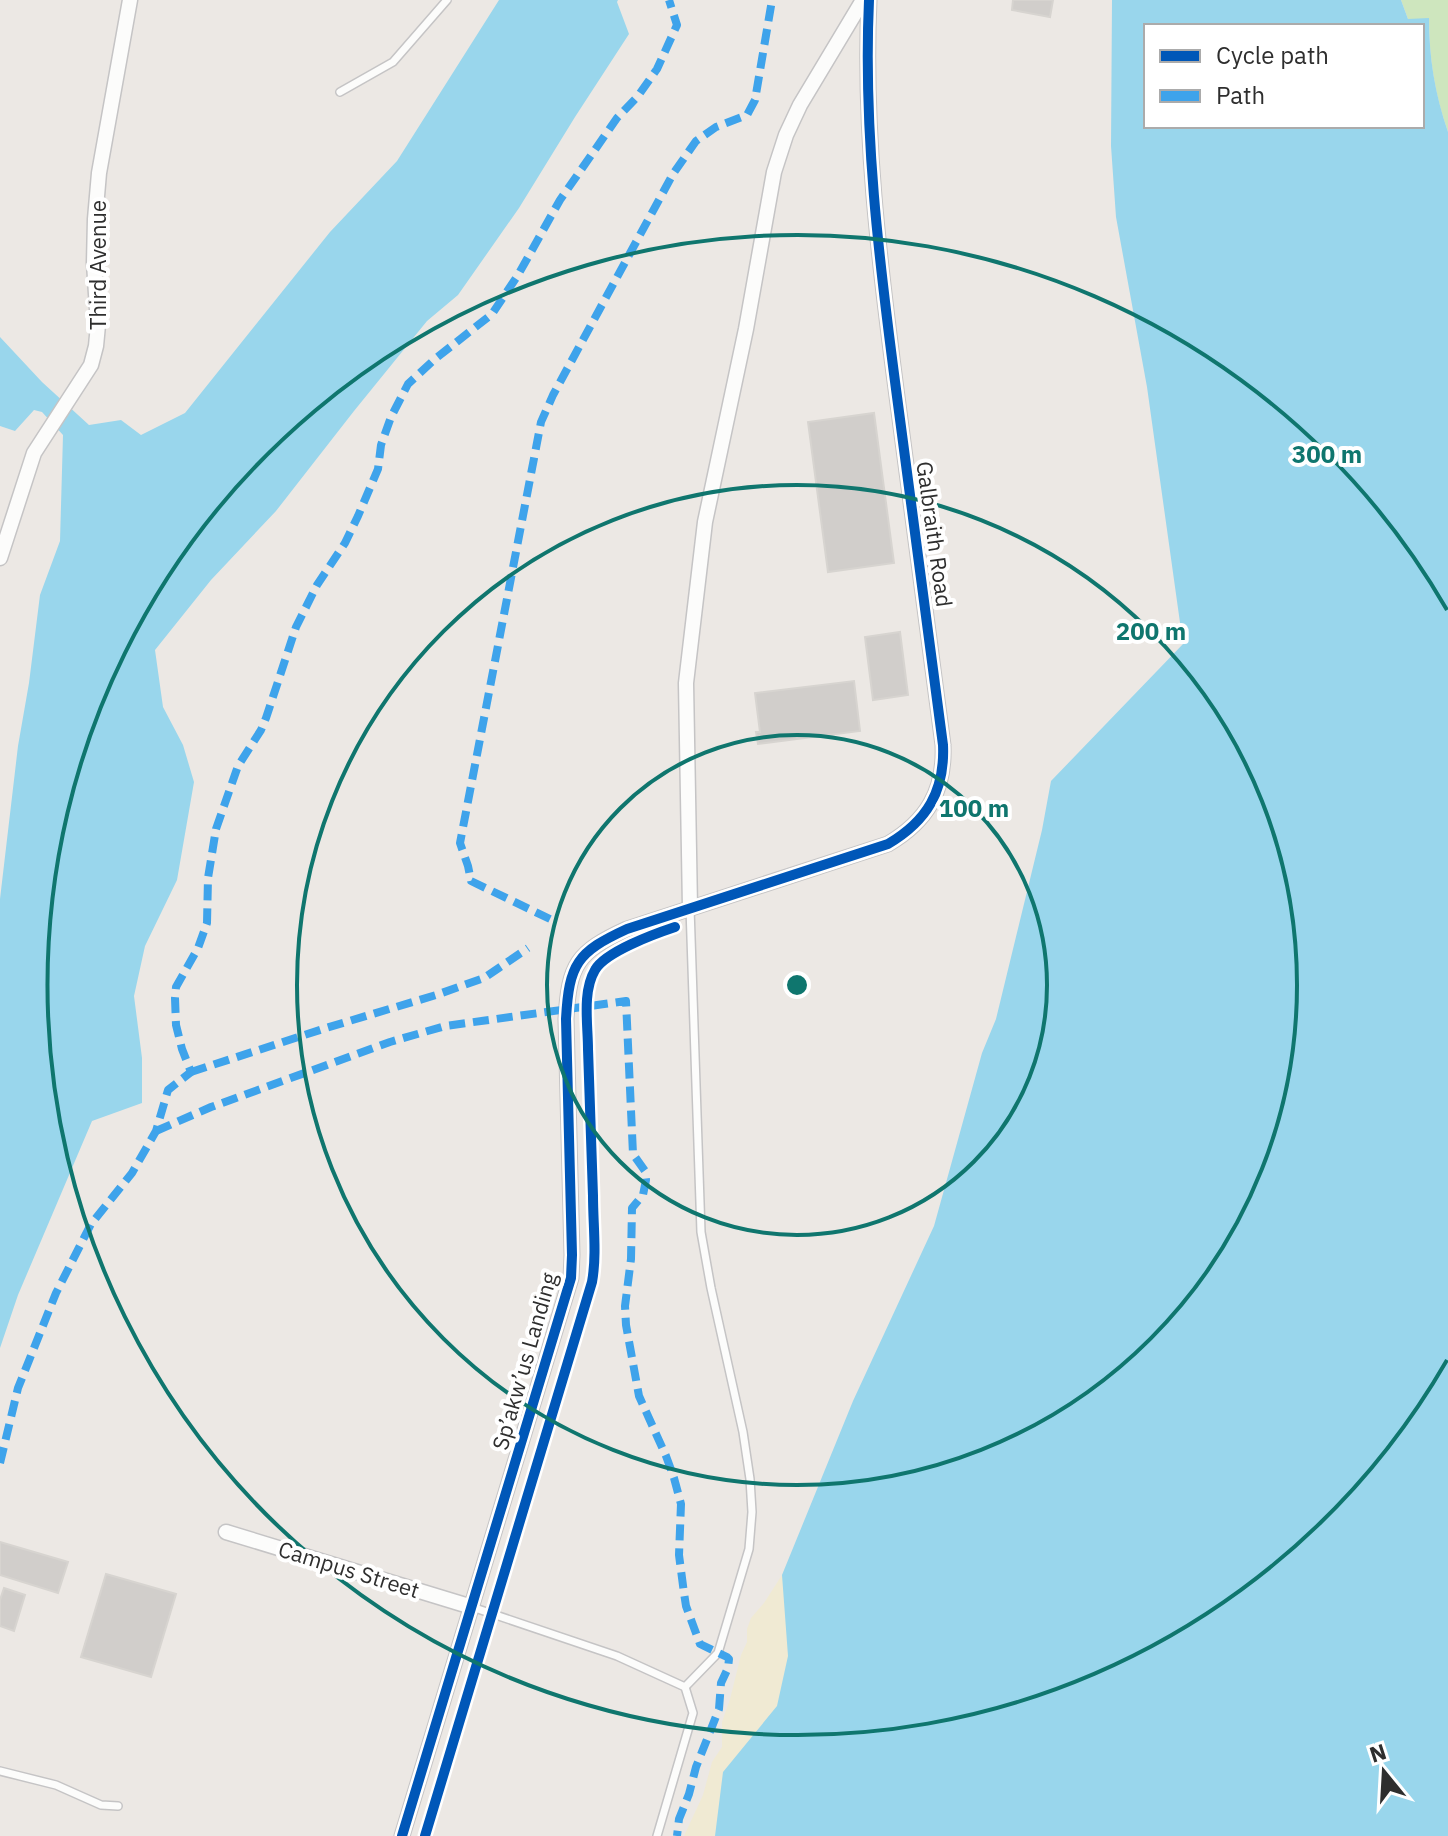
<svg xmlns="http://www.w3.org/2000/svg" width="1448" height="1836" font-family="'IBM Plex Sans',sans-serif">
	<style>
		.green { fill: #cee6be }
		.sand { fill: #f0ead3 }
		.water { fill: #99d6ec; fill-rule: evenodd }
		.building { fill: #d1cecb; stroke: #d7d4d0; stroke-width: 2 }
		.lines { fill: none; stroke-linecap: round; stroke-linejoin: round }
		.service-casing { stroke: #c5c4c5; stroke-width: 10 }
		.minor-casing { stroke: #c5c4c5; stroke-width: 17 }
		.service { stroke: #fcfcfb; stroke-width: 7 }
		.minor { stroke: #fcfcfb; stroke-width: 14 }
		.quiet { stroke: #3ea3eb; stroke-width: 8; stroke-dasharray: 16 8; stroke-linecap: butt }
		.cycleway-casing { stroke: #fff; stroke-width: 15 }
		.cycleway { stroke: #0057b8; stroke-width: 10 }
		.ring { fill: none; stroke: #0f766e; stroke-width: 4 }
		.labels { text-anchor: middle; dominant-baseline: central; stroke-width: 8; stroke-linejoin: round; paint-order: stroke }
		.street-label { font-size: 22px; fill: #2e2e2e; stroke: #fff }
		.centre { fill: #0f766e; stroke: #fff; stroke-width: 4 }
		.ring-label { font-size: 24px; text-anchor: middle; font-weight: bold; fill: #0f766e; stroke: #fff; stroke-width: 8; stroke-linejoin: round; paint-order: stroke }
	</style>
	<rect width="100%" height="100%" fill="#ece8e4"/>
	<path class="green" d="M 1401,0 L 1448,0 L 1448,132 C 1435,95 1429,58 1429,19 L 1408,19 Z"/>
	<polygon class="sand" points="804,1524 791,1836 684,1836 703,1795 712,1762 722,1747 722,1722 730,1699 741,1655 747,1642 747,1629 751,1618 764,1603 782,1575"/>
	<g class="water">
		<polygon points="499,0 618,0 617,2 629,34 575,117 519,208 458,295 427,321 354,411 276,511 211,580 155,650 163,707 183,745 194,782 177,880 145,946 134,996 142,1058 142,1103 92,1121 18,1295 0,1348 0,899 18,746 29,683 40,595 60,541 63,435 42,412 34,410 15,431 0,426 0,337 42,382 89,425 121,420 141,435 185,413 330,232 397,161"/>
		<path d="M 1112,0 L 1401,0 L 1408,19 L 1429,18 C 1429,58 1435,94 1448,132 L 1448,1836 L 715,1836 L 723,1772 L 777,1706 L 788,1656 L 782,1575 L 853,1401 L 934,1226 L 982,1053 L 996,1019 L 1042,830 L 1051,781 L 1183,644 L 1147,387 L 1116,217 L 1111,146 ZM 1146,26 L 1422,26 L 1422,126 L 1146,126 Z"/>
	</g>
	<g class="building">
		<polygon points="1013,0 1053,0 1050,17 1012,10"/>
		<polygon points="874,413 894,563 828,572 808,422"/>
		<polygon points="900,632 908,695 873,700 865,637"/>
		<polygon points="854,681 860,731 758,744 756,732 760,732 755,693"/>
		<polygon points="0,1542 68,1562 58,1593 0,1575"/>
		<polygon points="106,1574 176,1594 151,1677 81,1657"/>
		<polygon points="4,1588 25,1595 14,1631 0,1626 0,1600"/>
	</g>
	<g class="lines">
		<g class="service-casing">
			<g id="service">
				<polyline points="340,92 393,62 447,0"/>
				<polyline points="472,1607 617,1656 685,1687 693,1713 657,1836"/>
				<polyline points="685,1687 718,1653 749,1549 752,1512 750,1479 743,1432 711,1288 701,1232 690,908"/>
				<polyline points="0,1771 56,1785 101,1805 118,1806"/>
			</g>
		</g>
		<g class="minor-casing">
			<g id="minor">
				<polyline points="0,558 34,453 91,365 96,346 98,325 94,263 95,219 99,173 130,0"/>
				<polyline points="690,908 686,683 705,522 746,329 774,172 786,135 800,105 863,0"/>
				<polyline points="226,1532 472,1607"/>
				<path d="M 402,1836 L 571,1278 L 572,1255 L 566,1019 C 569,964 577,952 627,929 L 888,844 C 927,821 945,791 943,745 C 927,626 911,507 896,389 C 879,260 863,130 869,0"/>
			</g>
		</g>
		<use href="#service" class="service"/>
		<use href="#minor" class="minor"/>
		<g class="quiet">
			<polyline points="550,919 471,881 468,866 460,843 541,422 553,395 673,174 696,141 716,127 747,115 755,100 772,0"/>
			<polyline points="191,1072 326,1028 436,995 484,978 528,948"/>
			<polyline points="156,1131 211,1107 390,1042 445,1026 626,1001 633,1154 645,1171 646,1180 643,1195 632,1208 631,1259 625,1306 626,1325 639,1396 666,1456 674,1478 681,1504 679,1555 684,1593 686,1606 700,1644 727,1657 729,1659 728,1668 721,1683 719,1709 696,1767 689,1794 679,1819 677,1836"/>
			<polyline points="0,1463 18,1388 56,1293 91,1224 132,1173 156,1131 168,1090 191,1072 182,1049 176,1025 175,998 176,987 198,948 207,923 208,878 216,829 224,806 238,766 261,730 266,718 296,627 317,585 345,543 358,516 378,469 381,445 391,417 408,384 435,359 492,314 518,275 560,200 617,118 638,96 657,69 677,25 669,0"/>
		</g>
		<g class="cycleway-casing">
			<g id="cycleway">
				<path d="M 402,1836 L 571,1278 L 572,1255 L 566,1019 C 569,964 577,952 627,929 L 888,844 C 927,821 945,791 943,745 C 927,626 911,507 896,389 C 879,260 863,130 869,0"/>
				<path d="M 425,1836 L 592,1282 C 597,1254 593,1225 593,1196 C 591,1147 590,1098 588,1049 C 588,1025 582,992 595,970 C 605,952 654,934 675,927"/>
			</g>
		</g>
		<use href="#cycleway" class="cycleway"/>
	</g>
	<g class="ring">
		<circle cx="797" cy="985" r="250"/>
		<circle cx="797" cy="985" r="500"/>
		<path d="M1447 1360A750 750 0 1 1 1447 610"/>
	</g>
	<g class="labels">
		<g class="street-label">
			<text transform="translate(97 265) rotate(-90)">Third Avenue</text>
			<text transform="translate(935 534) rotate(82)">Galbraith Road</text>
			<text transform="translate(524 1361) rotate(-74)">Sp’akw’us Landing</text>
			<text transform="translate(349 1569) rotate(17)">Campus Street</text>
		</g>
	</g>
	<circle cx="797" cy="985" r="12" class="centre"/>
	<g class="ring-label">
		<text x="1327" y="463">300 m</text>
		<text x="1151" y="640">200 m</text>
		<text x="974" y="817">100 m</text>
	</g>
	<rect x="1144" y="24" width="280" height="104" fill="#ffffff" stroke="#ababab" stroke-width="2"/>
	<rect x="1160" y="50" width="40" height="12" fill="#0057b8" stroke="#ababab" stroke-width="2"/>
	<text x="1216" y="64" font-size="24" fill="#2e2e2e">Cycle path</text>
	<rect x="1160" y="90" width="40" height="12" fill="#3ea3eb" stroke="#ababab" stroke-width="2"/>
	<text x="1216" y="104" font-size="24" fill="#2e2e2e">Path</text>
	<g transform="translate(1384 1772) rotate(342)" stroke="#ffffff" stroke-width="6" paint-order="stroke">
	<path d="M0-6L14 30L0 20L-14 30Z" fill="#2e2e2e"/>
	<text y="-12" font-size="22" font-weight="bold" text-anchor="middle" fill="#2e2e2e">N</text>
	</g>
</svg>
